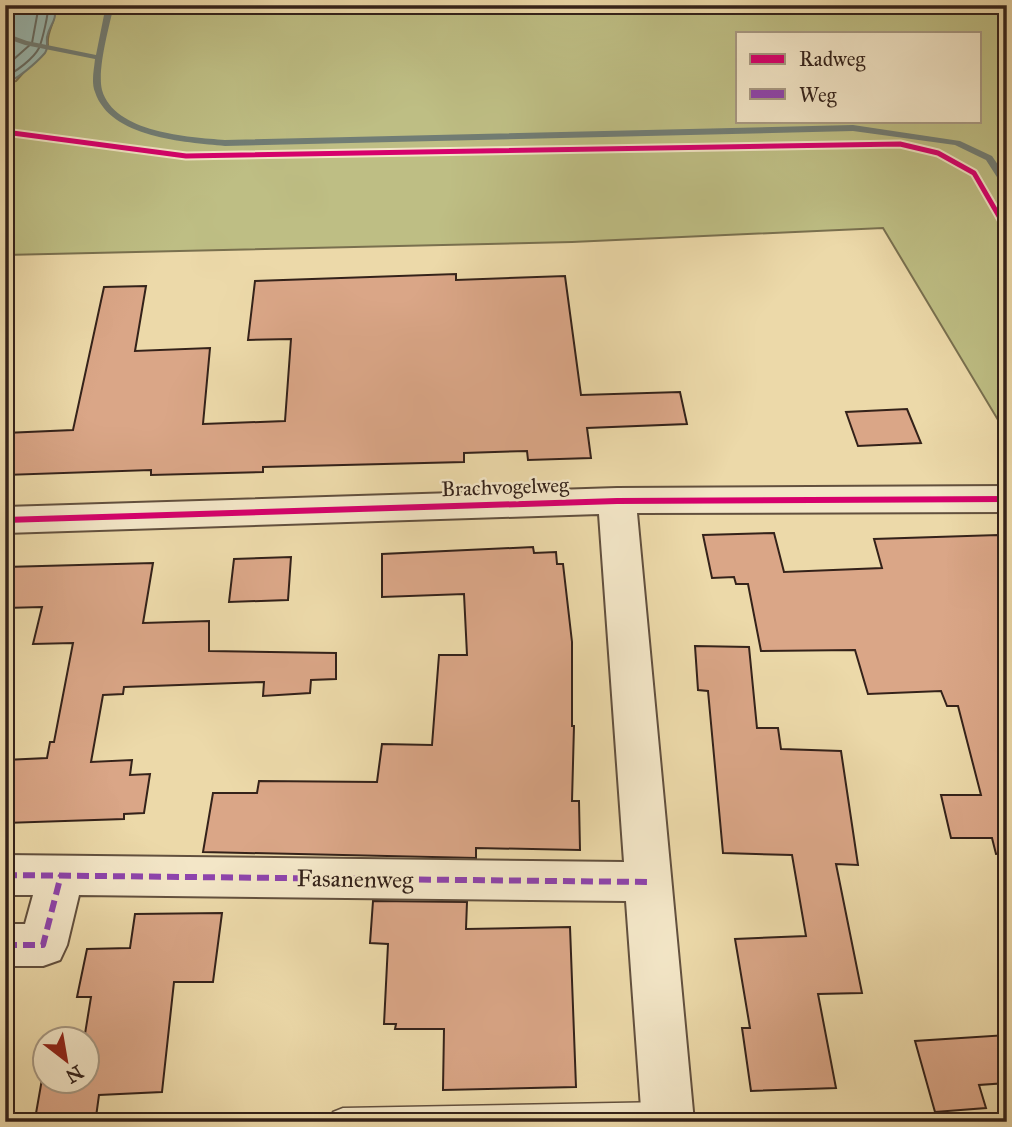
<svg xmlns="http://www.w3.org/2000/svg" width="1012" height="1127" font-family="'IM FELL Great Primer',serif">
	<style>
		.green { fill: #bebe84; stroke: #79704f; stroke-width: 2; fill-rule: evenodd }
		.water { fill: #9ab9b1; stroke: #717d75; stroke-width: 2 }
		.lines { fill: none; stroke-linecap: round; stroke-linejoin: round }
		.shore { stroke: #676e66; stroke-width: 2 }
		.stream { fill: #717d75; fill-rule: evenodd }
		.building { fill: #daa687; stroke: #34221a; stroke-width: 2 }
		.service-casing { stroke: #62503e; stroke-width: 3 }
		.minor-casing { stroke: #62503e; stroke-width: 4 }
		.service { fill: #f3e6c7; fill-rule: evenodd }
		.minor { fill: #f3e6c7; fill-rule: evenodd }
		.quiet { stroke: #8e44ad; stroke-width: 6; stroke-dasharray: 12 6; stroke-linecap: butt }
		.cycleway-far1-casing { stroke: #f3e6c7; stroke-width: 9 }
		.cycleway-casing { stroke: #f3e6c7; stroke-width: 10 }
		.cycleway-far1 { stroke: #d6006c; stroke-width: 5 }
		.cycleway { stroke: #d6006c; stroke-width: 6 }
		.labels { text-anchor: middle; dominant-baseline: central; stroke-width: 5; stroke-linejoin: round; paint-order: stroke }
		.street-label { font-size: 21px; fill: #34221a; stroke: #f3e6c7 }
		.near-street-label { font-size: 24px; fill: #34221a; stroke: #f3e6c7 }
	</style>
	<rect width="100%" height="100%" fill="#ecd9a9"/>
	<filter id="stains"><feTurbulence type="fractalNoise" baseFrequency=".00286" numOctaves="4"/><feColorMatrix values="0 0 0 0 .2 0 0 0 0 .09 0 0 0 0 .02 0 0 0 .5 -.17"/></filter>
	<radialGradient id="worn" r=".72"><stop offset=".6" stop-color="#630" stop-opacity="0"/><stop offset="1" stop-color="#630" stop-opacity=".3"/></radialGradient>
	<path class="green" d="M 55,5 L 1007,5 L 1007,435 L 883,228 L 572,242 L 5,255 L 5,83 L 16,81 L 48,45 C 46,30 57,23 55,5 ZM 737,33 L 979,33 L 979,121 L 737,121 Z"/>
	<path class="water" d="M 5,5 L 55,5 C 57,23 50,23 47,37 C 46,43 49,47 45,53 C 37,62 16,81 5,83 Z"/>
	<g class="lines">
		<g class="shore">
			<polyline points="5,67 32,43 39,5"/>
			<path d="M 5,76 C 15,73 34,58 39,48 C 42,41 49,13 48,5"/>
		</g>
		<path class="stream" d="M 106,5 L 114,5 C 109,27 97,70 102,90 C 114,133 189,137 225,140 L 853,125 L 960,141 L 992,156 L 1007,178 L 1007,189 L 1004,188 L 986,160 L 955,145 L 853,131 L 225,146 C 185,142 110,138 95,92 C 91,82 94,70 95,59 L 25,45 L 5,38 L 5,33 L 27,41 L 96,55 Z"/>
	</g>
	<g class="building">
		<polygon points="456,274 456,280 565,276 581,395 680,392 687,424 587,428 591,458 528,460 527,451 464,453 464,462 263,467 263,472 151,475 151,470 5,475 5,433 73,430 104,287 146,286 135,351 210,348 203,424 285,421 291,339 248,340 255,281"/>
		<polygon points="907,409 921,443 858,446 846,412"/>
		<polygon points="774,533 784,572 882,568 874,539 998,535 1007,557 1007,853 996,854 992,838 951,838 941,795 981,795 958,706 947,706 941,691 868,694 855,650 761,651 748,584 736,584 734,577 712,578 703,535"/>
		<polygon points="533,547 534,553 556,552 557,564 563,564 572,642 572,726 574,726 572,801 579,801 580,850 476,848 476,858 203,852 213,793 257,793 259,781 377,782 382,744 432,745 439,655 467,655 464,594 382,597 382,554"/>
		<polygon points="291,557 288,600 229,602 234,559"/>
		<polygon points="153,563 143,623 209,621 209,651 336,653 336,679 311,680 310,693 263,696 264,682 124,687 123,694 103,695 91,762 132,760 130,775 150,774 144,813 124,814 124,819 5,823 5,760 47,758 50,742 54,742 73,643 33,644 42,607 5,608 5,567"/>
		<polygon points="695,646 749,647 757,728 778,728 781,749 841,751 858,865 836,864 862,993 818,994 836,1088 751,1091 742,1028 750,1028 735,939 806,936 792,855 723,853 708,691 698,690"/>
		<polygon points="373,901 467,902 466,929 570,927 576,1087 443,1090 444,1029 395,1029 396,1024 384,1024 388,944 370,943"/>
		<polygon points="222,913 213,982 174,982 162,1092 99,1095 96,1117 35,1119 42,1079 46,1078 46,1082 88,1082 88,1040 84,1040 91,997 77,997 87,949 130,948 135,914"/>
		<polygon points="1007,1035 1007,1083 979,1085 986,1108 935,1112 915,1041"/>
	</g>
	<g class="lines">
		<g class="service-casing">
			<polygon id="service" points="667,1102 677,1106 681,1116 679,1122 329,1122 333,1112 343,1108"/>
		</g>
		<g class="minor-casing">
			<polygon id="minor" points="1007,486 1007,512 637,513 694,1122 642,1122 626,901 79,895 67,945 60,960 43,966 5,966 5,924 25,924 33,895 5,895 5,855 624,862 599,514 5,533 5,507 617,488"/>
		</g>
		<use href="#service" class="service"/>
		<use href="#minor" class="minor"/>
		<g class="quiet">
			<polyline points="5,875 648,882"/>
			<polyline points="5,945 43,945 61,875"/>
		</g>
		<g class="cycleway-far1-casing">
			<polyline id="cycleway-far1" points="5,132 186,156 900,144 938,153 974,173 1007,230"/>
		</g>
		<g class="cycleway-casing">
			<polyline id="cycleway" points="5,520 617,501 1007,499"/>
		</g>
		<use href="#cycleway-far1" class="cycleway-far1"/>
		<use href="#cycleway" class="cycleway"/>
	</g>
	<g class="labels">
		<g class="street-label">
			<text transform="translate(505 487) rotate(-2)">Brachvogelweg</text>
		</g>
		<g class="near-street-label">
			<text transform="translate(355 879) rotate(1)">Fasanenweg</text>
		</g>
	</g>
	<rect width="1012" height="1127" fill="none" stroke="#ecd9a9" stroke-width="28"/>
	<rect x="7" y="7" width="998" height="1113" fill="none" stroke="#34221a" stroke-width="3.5"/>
	<rect x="14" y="14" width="984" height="1099" fill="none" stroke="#34221a" stroke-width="2"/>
	<rect x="736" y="32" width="245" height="91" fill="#f3e6c7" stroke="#a79882" stroke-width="2"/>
	<rect x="750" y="54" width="35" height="10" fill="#d6006c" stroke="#a79882" stroke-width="2"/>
	<text x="799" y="66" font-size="21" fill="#34221a">Radweg</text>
	<rect x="750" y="89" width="35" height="10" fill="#8e44ad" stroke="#a79882" stroke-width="2"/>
	<text x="799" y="102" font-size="21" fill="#34221a">Weg</text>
	<g transform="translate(66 1060) rotate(149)"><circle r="33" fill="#f3e6c7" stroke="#a79882" stroke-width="2"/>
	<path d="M0-5L12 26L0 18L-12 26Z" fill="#8f2418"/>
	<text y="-10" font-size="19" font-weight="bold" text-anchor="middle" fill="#34221a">N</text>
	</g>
	<rect width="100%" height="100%" filter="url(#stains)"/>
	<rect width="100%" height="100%" fill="url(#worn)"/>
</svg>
